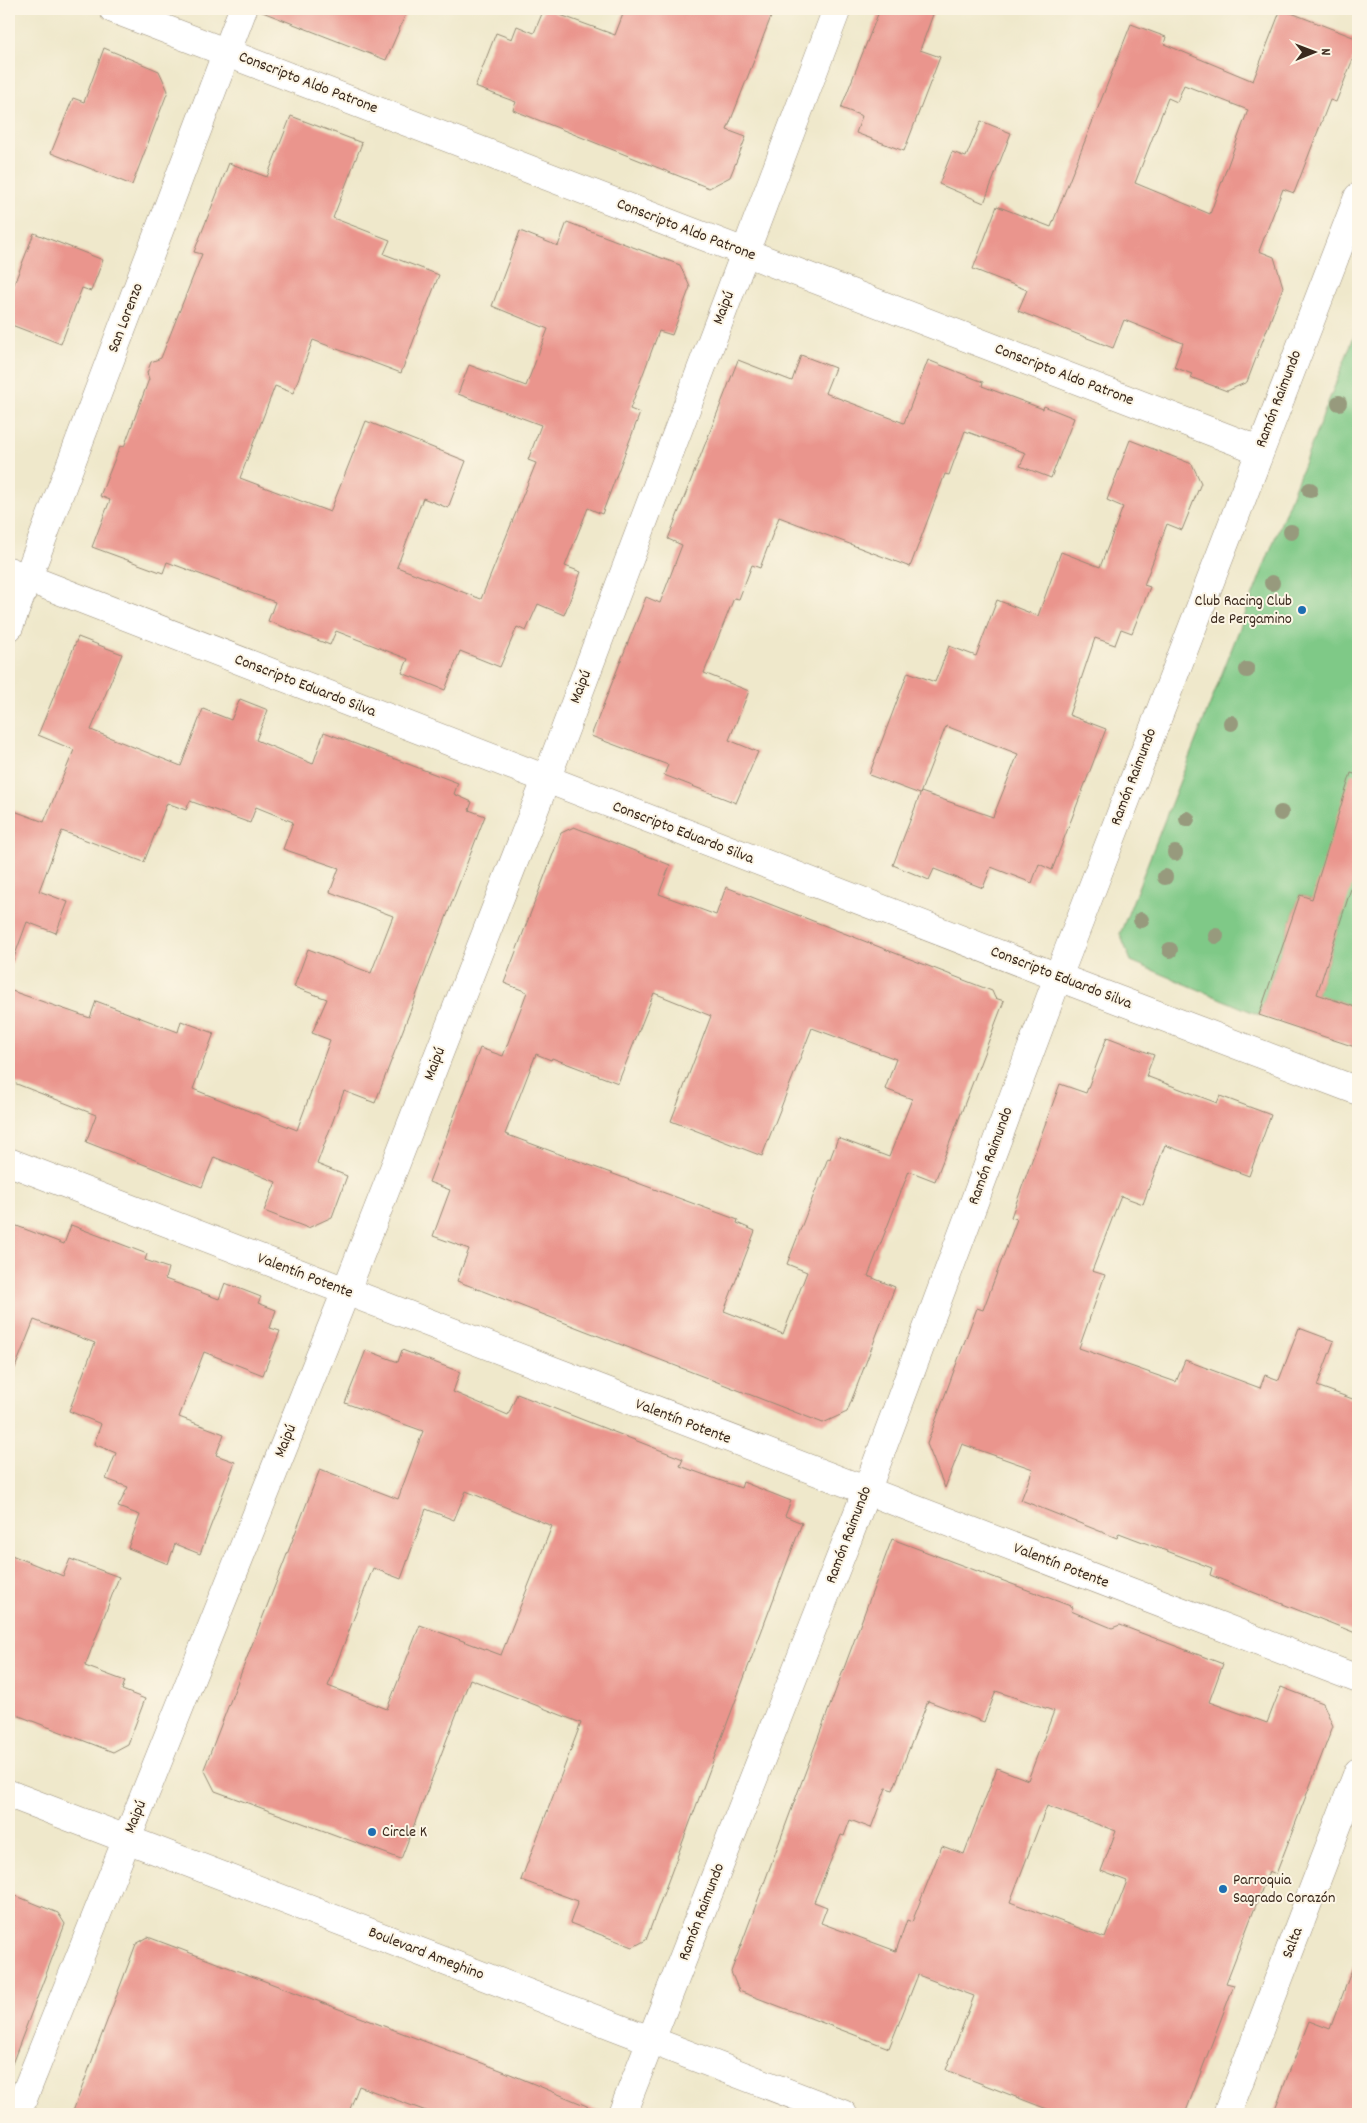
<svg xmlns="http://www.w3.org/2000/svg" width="1367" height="2123" font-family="Dekko,sans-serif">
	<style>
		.green { fill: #7fc987; stroke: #5d7a52 }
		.building { fill: #ea958d; fill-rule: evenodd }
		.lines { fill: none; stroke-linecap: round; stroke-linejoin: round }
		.minor-casing { stroke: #958974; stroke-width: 29 }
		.secondary-casing { stroke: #958974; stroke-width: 29 }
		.minor { stroke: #fff; stroke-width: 28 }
		.secondary { stroke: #fff; stroke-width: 28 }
		.tree { fill: #979a7d }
		.poi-dot { fill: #1f6fb2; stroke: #fcf5e5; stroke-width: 2 }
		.labels { text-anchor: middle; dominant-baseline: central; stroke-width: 4; stroke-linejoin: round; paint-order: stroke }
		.street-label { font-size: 16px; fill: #3b2a1e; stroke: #fcf5e5 }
		.poi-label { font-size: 16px; fill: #3b2a1e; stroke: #fcf5e5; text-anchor: start }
	</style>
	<rect width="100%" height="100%" fill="#fcf5e5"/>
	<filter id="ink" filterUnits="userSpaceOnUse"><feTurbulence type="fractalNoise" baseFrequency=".02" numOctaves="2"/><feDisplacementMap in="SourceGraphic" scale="10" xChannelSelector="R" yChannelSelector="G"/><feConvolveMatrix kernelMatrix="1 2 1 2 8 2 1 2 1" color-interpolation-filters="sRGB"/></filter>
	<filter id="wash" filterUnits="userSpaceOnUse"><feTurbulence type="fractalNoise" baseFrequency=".0096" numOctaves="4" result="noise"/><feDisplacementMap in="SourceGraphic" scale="20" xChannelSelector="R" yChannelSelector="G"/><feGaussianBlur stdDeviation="1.12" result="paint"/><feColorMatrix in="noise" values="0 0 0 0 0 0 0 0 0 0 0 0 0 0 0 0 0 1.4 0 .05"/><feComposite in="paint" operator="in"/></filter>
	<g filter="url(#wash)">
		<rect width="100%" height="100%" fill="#efe8cb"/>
		<polygon class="green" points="1358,326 1358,1008 1317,994 1344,910 1300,895 1259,1015 1131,961 1120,934"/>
		<g id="blocks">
			<g class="building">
				<polygon points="260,9 408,9 386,60 260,11"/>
				<polygon points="544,9 615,35 625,9 774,9 727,130 746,137 730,177 709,188 513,110 516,102 475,87 496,33 512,39 517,26 534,33"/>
				<polygon points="880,9 935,9 920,50 940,57 904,151 856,133 862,116 841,108"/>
				<path d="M 1281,9 L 1358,39 L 1358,46 L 1336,102 L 1330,100 L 1294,193 L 1283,189 L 1259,251 L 1274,257 L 1283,287 L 1247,382 L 1227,391 L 1190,377 L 1192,374 L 1174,367 L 1183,343 L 1124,320 L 1113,348 L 1018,311 L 1027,290 L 973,269 L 997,206 L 1051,227 L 1131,24 L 1166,37 L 1164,44 L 1253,81 ZM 1184,85 L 1248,110 L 1210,214 L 1135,183 L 1168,98 L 1177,102 Z"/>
				<polygon points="104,48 159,71 168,91 132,185 51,153 73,98 84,102"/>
				<polygon points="291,116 362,143 333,218 390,240 384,254 439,275 401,373 313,340 293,393 275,386 240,478 330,512 366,421 466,461 448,508 423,498 397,567 481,599 536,463 528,460 541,425 458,394 469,365 526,386 548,329 492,306 520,231 558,246 567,222 680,265 690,287 672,335 659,331 630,409 640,413 602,514 588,508 565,566 581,572 564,615 538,604 526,631 517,627 500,667 460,651 445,690 402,673 408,659 336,631 330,645 268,621 275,602 167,562 163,573 92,547 110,500 100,496 120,446 124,447 149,379 147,373 151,362 161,358 202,254 194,252 229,163 267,177"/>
				<polygon points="981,121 1011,133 984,203 939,184 952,152 966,157"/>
				<polygon points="34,233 103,260 91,291 82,288 61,344 9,324 9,297"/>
				<polygon points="801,355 835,368 825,393 904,423 928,360 983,382 982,386 1043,409 1044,406 1074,418 1051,478 1020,466 1026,453 965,431 949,475 945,474 910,567 779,517 760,568 752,565 739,599 734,598 704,673 749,691 729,740 758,752 736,803 664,775 668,765 591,736 646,597 660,603 682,545 668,539 738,360 792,381"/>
				<polygon points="1130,440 1192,464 1201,483 1182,530 1167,524 1144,585 1150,587 1132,633 1121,629 1115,645 1095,638 1069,715 1106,729 1052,870 1039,864 1032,883 991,867 983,888 934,869 929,880 893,865 921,792 993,817 1018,754 946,726 920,794 869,775 908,672 935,682 949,646 976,656 997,600 1038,616 1061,552 1100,567 1123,507 1107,500"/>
				<polygon points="78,637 122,654 91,730 181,766 203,709 231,720 240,699 268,710 256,740 313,764 324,732 458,783 454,794 472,802 469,810 485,816 375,1103 344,1091 317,1164 347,1176 332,1217 308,1228 264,1211 276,1182 214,1157 202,1187 86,1142 96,1115 9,1081 9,990 90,1018 96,1001 178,1032 181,1021 214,1033 193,1089 297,1130 330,1040 312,1033 327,999 294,987 308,949 371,973 393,916 330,892 339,868 283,849 293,822 256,807 250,823 190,801 186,810 167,803 144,862 62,831 39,891 68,902 56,933 27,922 12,963 9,963 9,809 44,822 74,750 38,735"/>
				<polygon points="1351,773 1358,775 1358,867 1317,994 1358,1008 1358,1048 1259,1015 1300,895 1312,899"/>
				<path d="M 574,827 L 670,865 L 659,894 L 716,915 L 726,887 L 992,991 L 995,998 L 1004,1001 L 935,1181 L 909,1171 L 868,1276 L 895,1287 L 847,1412 L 823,1423 L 457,1281 L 469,1249 L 433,1236 L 450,1190 L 429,1182 L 480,1048 L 503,1056 L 527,992 L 504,983 L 561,833 ZM 654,993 L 711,1016 L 671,1121 L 762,1156 L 812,1028 L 896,1059 L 885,1089 L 912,1099 L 889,1157 L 838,1138 L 830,1159 L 828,1158 L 787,1264 L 807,1272 L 783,1334 L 724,1311 L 755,1231 L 737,1223 L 738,1220 L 505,1134 L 536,1054 L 551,1060 L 552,1058 L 618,1083 Z"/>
				<polygon points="1107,1037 1154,1055 1146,1076 1217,1103 1220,1096 1271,1115 1249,1176 1165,1145 1143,1204 1121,1196 1092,1271 1105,1275 1079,1348 1176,1382 1185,1360 1260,1388 1265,1375 1279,1380 1299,1328 1334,1341 1317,1386 1358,1401 1358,1634 1210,1575 1212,1568 1119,1533 1117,1538 1021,1500 1033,1469 962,1444 945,1488 927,1444 977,1308 983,1310 1017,1219 1011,1217 1060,1084 1086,1093"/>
				<polygon points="9,1223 64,1244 71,1225 147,1254 145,1260 168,1268 165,1279 219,1299 225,1283 261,1297 258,1303 276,1310 270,1328 280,1331 263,1375 204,1352 179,1417 224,1434 216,1455 235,1462 200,1554 175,1544 168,1564 128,1548 140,1515 118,1507 128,1487 106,1479 116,1453 94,1444 101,1424 69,1411 95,1343 34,1320 11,1378 9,1378"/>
				<path d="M 366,1350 L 398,1362 L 402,1350 L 460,1372 L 453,1392 L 508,1415 L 517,1394 L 683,1459 L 680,1466 L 741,1488 L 743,1482 L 791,1501 L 785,1516 L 802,1523 L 646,1940 L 633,1947 L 570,1923 L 578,1901 L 521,1880 L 581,1723 L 470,1679 L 401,1859 L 215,1791 L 204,1769 L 320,1469 L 398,1499 L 423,1431 L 345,1403 ZM 466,1491 L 552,1526 L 501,1655 L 420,1625 L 387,1709 L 328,1686 L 373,1568 L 401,1579 L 426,1509 L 454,1520 Z"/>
				<path d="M 892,1539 L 1073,1607 L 1071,1611 L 1112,1628 L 1120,1625 L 1223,1664 L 1209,1702 L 1267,1723 L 1281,1687 L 1323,1703 L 1333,1726 L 1276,1874 L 1269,1871 L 1226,1983 L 1234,1985 L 1185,2114 L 1060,2114 L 946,2070 L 974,1996 L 918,1975 L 889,2048 L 739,1991 L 731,1972 ZM 996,1691 L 1054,1711 L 1028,1780 L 997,1768 L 964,1854 L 942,1846 L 912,1922 L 907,1920 L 896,1951 L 821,1923 L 827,1907 L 814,1902 L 841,1835 L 844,1836 L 850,1820 L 871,1828 L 886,1788 L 893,1790 L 928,1701 L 984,1722 ZM 1047,1806 L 1116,1831 L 1101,1871 L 1127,1881 L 1105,1938 L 1010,1902 Z"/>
				<polygon points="9,1554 63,1576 70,1559 119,1577 85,1666 125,1681 122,1690 145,1699 128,1744 113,1752 9,1712"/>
				<polygon points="9,1893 58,1913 65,1924 12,2064 9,2064"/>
				<polygon points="148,1937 503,2071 606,2114 434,2114 359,2086 348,2114 72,2114 136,1944"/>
				<polygon points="1355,1961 1358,1961 1358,2114 1273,2114 1309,2021 1330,2029"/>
			</g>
		</g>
	</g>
	<g filter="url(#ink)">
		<use href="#blocks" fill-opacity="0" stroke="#958974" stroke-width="1"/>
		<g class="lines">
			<g class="minor-casing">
				<g id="minor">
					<polyline points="113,9 1259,450"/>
					<polyline points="9,571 1058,977 1358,1091"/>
					<polyline points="9,627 243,9"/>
					<polyline points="9,1162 1358,1679"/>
					<polyline points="17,2114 346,1291 546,780 837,9"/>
					<polyline points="622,2114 866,1492 1058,977 1358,197"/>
					<polyline points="1227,2114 1358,1772"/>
				</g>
			</g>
			<g class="secondary-casing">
				<polyline id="secondary" points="9,1794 843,2114"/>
			</g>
			<use href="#minor" class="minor"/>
			<use href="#secondary" class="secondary"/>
		</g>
		<g class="tree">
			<circle cx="1339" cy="403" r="8"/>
			<circle cx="1310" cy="490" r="8"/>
			<circle cx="1291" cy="532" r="8"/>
			<circle cx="1272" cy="583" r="8"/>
			<circle cx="1247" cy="670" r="8"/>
			<circle cx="1231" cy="723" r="8"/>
			<circle cx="1281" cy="813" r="8"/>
			<circle cx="1187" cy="819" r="8"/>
			<circle cx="1175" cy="853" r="8"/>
			<circle cx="1165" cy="877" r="8"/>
			<circle cx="1141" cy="920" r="8"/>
			<circle cx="1216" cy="936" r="8"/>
			<circle cx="1170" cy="950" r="8"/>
		</g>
	</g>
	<g class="poi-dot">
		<circle cx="1302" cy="610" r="5"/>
		<circle cx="372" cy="1832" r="5"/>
		<circle cx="1223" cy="1889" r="5"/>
	</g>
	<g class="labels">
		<g class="street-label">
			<text transform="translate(308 83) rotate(21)">Conscripto Aldo Patrone</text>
			<text transform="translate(686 230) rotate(21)">Conscripto Aldo Patrone</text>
			<text transform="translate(724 308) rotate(-69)">Maipú</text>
			<text transform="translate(126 318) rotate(-69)">San Lorenzo</text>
			<text transform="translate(1064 375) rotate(21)">Conscripto Aldo Patrone</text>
			<text transform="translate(1279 399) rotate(-69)">Ramón Raimundo</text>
			<text transform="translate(305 686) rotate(21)">Conscripto Eduardo Silva</text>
			<text transform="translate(581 687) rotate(-69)">Maipú</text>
			<text transform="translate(1134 777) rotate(-69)">Ramón Raimundo</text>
			<text transform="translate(683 833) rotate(21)">Conscripto Eduardo Silva</text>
			<text transform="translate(1061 978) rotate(21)">Conscripto Eduardo Silva</text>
			<text transform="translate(435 1064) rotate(-69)">Maipú</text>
			<text transform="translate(991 1156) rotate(-70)">Ramón Raimundo</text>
			<text transform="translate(305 1276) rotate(21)">Valentín Potente</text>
			<text transform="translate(683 1422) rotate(21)">Valentín Potente</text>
			<text transform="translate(286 1441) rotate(-68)">Maipú</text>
			<text transform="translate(849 1535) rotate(-69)">Ramón Raimundo</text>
			<text transform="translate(1061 1566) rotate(21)">Valentín Potente</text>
			<text transform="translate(136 1817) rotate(-68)">Maipú</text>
			<text transform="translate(702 1912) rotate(-69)">Ramón Raimundo</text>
			<text transform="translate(1293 1943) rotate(-69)">Salta</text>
			<text transform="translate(426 1954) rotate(21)">Boulevard Ameghino</text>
		</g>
		<g class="poi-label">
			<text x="1292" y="601" text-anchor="end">Club Racing Club<tspan x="1292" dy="18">de Pergamino</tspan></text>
			<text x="382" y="1832">Circle K</text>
			<text x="1233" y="1880">Parroquia<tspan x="1233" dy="18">Sagrado Corazón</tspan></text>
		</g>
	</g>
	<rect width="1367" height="2123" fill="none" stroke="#fcf5e5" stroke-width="30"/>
	<g transform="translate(1314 52) rotate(89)" stroke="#fcf5e5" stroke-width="4" paint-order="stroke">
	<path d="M0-4L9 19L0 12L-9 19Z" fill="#3b2a1e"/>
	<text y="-8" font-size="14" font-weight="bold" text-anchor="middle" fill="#3b2a1e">N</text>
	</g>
</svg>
